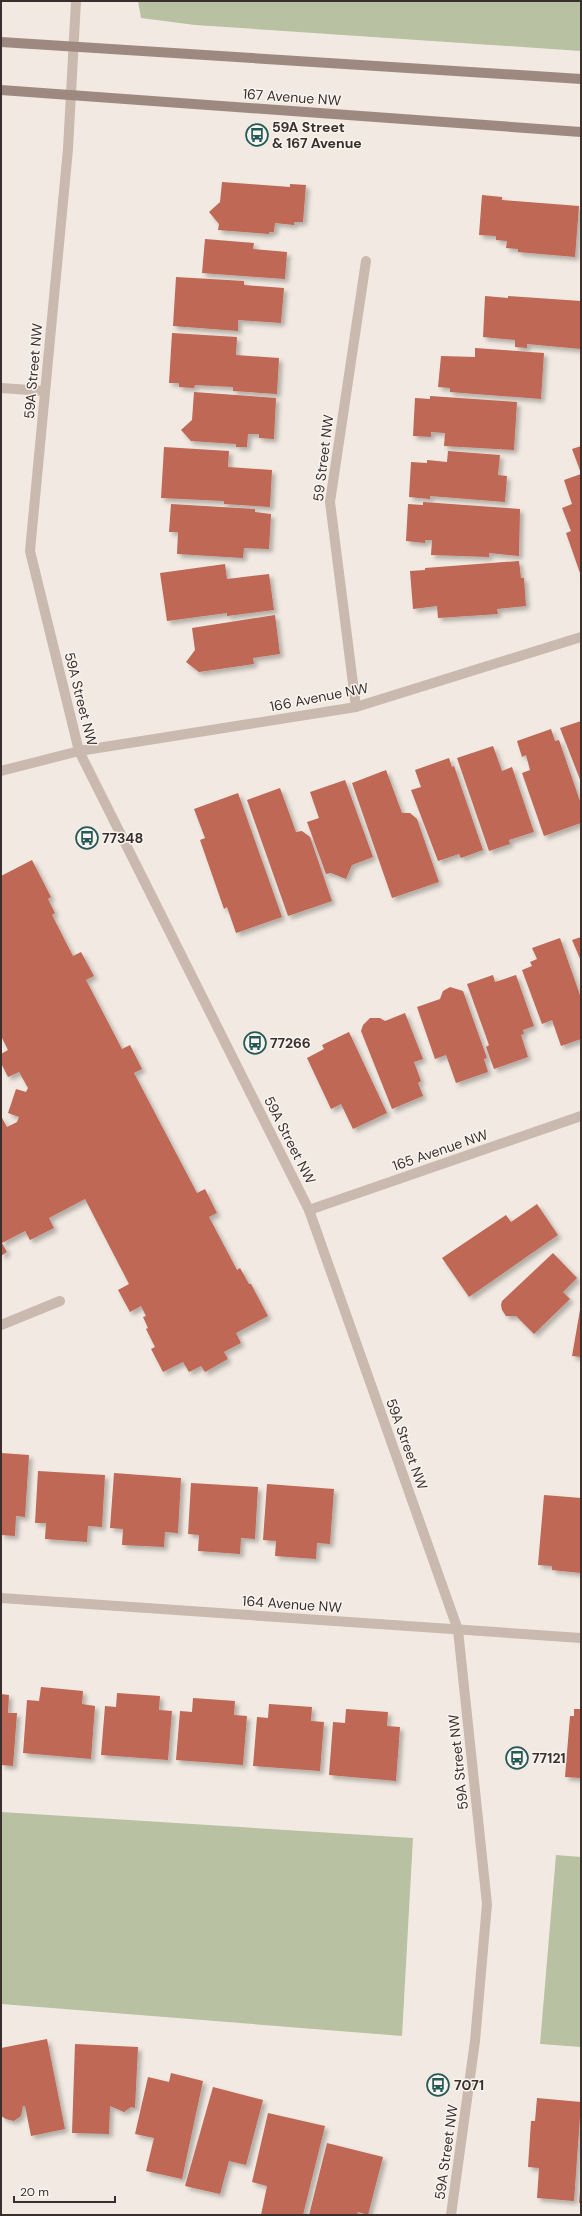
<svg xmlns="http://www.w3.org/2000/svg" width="582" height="2216" font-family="'DM Sans',sans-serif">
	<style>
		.green { fill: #b9c1a3 }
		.building { fill: #be6755; filter: url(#shadow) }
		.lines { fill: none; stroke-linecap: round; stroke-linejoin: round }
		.service { stroke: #cab9ae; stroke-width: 10 }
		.minor { stroke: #cab9ae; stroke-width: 10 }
		.tertiary { stroke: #cab9ae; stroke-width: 10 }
		.secondary { stroke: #9e8980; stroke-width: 10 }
		.labels { text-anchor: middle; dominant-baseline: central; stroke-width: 3; stroke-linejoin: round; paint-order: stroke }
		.street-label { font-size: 14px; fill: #3a2f2c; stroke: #faf4ef }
		.poi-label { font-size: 14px; font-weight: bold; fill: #3a2f2c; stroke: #faf4ef; text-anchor: start }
	</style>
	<defs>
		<filter id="shadow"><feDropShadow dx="3.5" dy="3.5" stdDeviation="2" flood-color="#0004"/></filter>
	</defs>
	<rect width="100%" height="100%" fill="#f2eae2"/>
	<g class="green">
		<polygon points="138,1 581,1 581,51 195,25 141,18"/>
		<polygon points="1,1812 413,1838 402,2036 1,2004"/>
		<polygon points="556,1855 581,1857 581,2047 540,2044"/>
	</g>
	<g class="building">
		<polygon points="222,182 290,187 290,184 306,185 303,222 294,222 294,225 275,223 274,232 269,232 269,234 218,230 219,224 209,212 220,202"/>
		<polygon points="482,195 502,197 502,200 579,206 575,257 518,252 518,249 506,248 507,241 496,240 496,236 479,235"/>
		<polygon points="205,239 254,243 253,249 287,252 285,279 202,273"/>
		<polygon points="176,277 244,281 244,285 284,288 281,323 238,320 238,331 173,326"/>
		<polygon points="485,296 508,298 508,296 581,301 581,349 527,344 527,348 515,347 515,340 483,337"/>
		<polygon points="172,333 237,337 236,355 279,358 277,394 233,391 233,387 195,385 194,388 179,387 179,383 169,383"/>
		<polygon points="475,348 544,353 541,399 450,392 450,388 438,387 441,356 475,357"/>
		<polygon points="194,392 276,398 274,439 259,438 259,434 248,434 247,447 236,447 236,444 191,441 181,430 192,420"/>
		<polygon points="430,396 517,402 514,450 444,446 445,433 431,432 431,437 413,436 415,398 430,399"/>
		<polygon points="581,446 581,473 572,449"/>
		<polygon points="164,447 229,451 228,467 272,470 270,507 224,504 224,501 161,498"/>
		<polygon points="448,451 500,455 498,475 507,476 505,502 430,496 430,499 409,497 411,462 427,463 427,460 447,462"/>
		<polygon points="581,474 581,572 580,573 566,533 571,531 562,508 572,504 564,480"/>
		<polygon points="423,502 520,509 519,556 489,553 489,557 431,555 432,540 425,540 425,543 406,541 408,504 423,505"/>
		<polygon points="171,504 255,509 255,512 271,514 269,549 244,548 243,558 177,554 178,532 169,532"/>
		<polygon points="519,561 521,578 524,578 526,606 497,609 498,614 438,618 437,606 413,609 410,571 425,570 425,568"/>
		<polygon points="225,564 227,579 269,574 274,610 227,616 227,613 167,621 160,573"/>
		<polygon points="275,615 280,654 253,658 254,664 199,672 186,662 195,650 192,628"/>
		<polygon points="581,721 581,782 560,728"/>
		<polygon points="551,729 555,741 559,740 581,804 581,823 544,836 522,773 530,770 526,755 522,757 517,741"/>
		<polygon points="493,746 502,771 512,767 534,832 509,840 510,844 489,851 457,758"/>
		<polygon points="449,758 452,767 454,766 483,850 461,858 459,854 438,861 411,790 421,787 415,770"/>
		<polygon points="386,770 402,813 410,813 417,819 439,882 392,898 352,783"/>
		<polygon points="345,780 373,857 352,865 346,879 331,873 326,874 307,822 319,818 310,792"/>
		<polygon points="280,788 296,832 302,831 310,837 332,901 288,916 247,800"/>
		<polygon points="238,793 282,917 236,933 227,907 224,909 200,840 205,838 194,809"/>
		<polygon points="32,860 51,897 48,899 55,913 52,915 73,956 81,952 94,976 86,980 122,1049 130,1045 142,1069 134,1073 197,1193 205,1189 217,1213 209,1217 237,1270 240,1268 249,1284 251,1284 268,1316 236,1333 241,1343 224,1352 228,1359 205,1372 201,1366 189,1372 183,1362 163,1372 151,1349 155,1347 146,1329 148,1328 143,1317 146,1316 141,1306 130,1312 118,1290 129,1284 85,1199 49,1218 54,1228 30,1240 25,1231 2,1243 7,1252 1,1256 1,1116 7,1127 17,1122 19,1117 8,1113 16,1089 26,1092 28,1088 19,1072 8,1077 1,1063 1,1054 8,1050 1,1036 1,876"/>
		<polygon points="581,937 581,961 572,940"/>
		<polygon points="560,938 581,998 581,1039 561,1046 552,1020 542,1024 522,970 532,966 530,962 537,959 532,948"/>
		<polygon points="493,975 495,982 516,975 534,1026 523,1030 524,1034 521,1035 528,1057 494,1069 486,1047 489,1045 467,984"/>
		<polygon points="450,987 463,991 487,1058 484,1059 488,1072 456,1083 446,1055 435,1059 417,1007 440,999 443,991"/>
		<polygon points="405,1013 423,1059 414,1062 421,1081 418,1083 423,1096 392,1109 361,1031 363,1025 370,1018 380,1018 385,1021"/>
		<polygon points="349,1032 387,1113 353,1129 341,1104 331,1109 307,1058 324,1049 322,1045"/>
		<polygon points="537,1204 558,1235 469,1297 442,1258 506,1215 511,1222"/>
		<polygon points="553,1253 577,1278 563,1292 570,1299 534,1334 516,1316 506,1316 502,1310 501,1305 502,1301"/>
		<polygon points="580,1310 581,1310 581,1357 572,1356"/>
		<polygon points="1,1453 29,1455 25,1517 16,1516 15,1536 1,1535"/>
		<polygon points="38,1471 105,1475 102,1527 88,1526 87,1542 45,1539 46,1523 35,1523"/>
		<polygon points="114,1473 181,1478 178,1533 165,1532 164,1547 122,1545 123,1529 110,1528"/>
		<polygon points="191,1483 258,1487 255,1539 241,1538 240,1554 198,1551 199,1535 188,1534"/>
		<polygon points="267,1484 334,1489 330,1544 317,1543 316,1559 275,1556 276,1541 263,1540"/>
		<polygon points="544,1495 581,1498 581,1573 552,1570 552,1566 538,1565"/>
		<polygon points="41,1687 83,1691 82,1704 95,1706 91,1759 23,1753 27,1700 39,1701"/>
		<polygon points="117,1693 160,1696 159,1710 172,1711 168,1760 101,1755 105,1706 116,1707"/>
		<polygon points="1,1694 9,1695 8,1713 17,1713 13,1766 1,1765"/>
		<polygon points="193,1698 235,1701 234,1715 247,1716 243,1765 176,1760 180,1711 192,1712"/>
		<polygon points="269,1704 312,1707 311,1721 324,1722 320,1771 253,1766 257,1717 268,1718"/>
		<polygon points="346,1709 388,1712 387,1726 400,1727 396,1781 329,1775 333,1722 345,1723"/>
		<polygon points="574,1709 581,1709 581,1778 565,1777 570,1716 574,1716"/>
		<polygon points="47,2039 65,2129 31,2136 25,2106 23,2106 21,2116 14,2121 6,2119 1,2116 1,2048"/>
		<polygon points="75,2044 138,2047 135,2108 131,2107 124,2112 110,2106 109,2134 72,2133"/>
		<polygon points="171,2073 203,2081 182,2179 146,2171 154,2138 135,2134 148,2077 169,2082"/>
		<polygon points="213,2087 263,2100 246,2165 229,2161 220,2194 185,2186"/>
		<polygon points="537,2098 581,2102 574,2201 537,2198 539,2168 528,2167 531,2121 535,2121"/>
		<polygon points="268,2113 325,2126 303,2215 261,2215 267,2186 252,2182"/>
		<polygon points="327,2143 383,2157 368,2215 358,2212 357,2215 309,2215"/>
		<polygon points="580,2190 581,2190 581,2203 579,2203"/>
	</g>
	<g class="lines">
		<g class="service">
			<polyline points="1,388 45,391"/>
			<polyline points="1,1325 60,1301"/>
		</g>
		<g class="minor">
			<polyline points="356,707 330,502 366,261"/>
			<polyline points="79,751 356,707 581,637"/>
			<polyline points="309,1210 581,1116"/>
			<polyline points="1,1598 581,1638"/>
		</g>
		<g class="tertiary">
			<polyline points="76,1 68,149 30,551 79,751 309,1210 458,1630 487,1904 475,2041 451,2215"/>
			<polyline points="1,771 79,751"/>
		</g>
		<g class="secondary">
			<polyline points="1,42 581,79"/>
			<polyline points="1,90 581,132"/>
		</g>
	</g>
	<defs>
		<g id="bus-ring" transform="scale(1.15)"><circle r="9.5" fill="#faf4ef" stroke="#245958" stroke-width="1.5"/><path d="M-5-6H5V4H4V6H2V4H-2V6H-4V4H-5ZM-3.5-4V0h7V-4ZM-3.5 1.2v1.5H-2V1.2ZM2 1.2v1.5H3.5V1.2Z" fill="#245958"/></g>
	</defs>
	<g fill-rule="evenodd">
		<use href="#bus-ring" x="257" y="135"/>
		<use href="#bus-ring" x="87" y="838"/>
		<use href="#bus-ring" x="255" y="1043"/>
		<use href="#bus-ring" x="517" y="1758"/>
		<use href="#bus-ring" x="438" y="2085"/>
	</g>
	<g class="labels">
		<g class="street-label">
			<text transform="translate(292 97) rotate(4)">167 Avenue NW</text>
			<text transform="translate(33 371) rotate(-85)">59A Street NW</text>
			<text transform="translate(323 458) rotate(-83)">59 Street NW</text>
			<text transform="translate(319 697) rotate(-11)">166 Avenue NW</text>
			<text transform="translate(81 699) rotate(76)">59A Street NW</text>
			<text transform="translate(290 1140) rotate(63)">59A Street NW</text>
			<text transform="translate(440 1150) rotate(-19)">165 Avenue NW</text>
			<text transform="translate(407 1444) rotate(70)">59A Street NW</text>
			<text transform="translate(292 1604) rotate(4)">164 Avenue NW</text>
			<text transform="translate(458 1762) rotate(-96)">59A Street NW</text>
			<text transform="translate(446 2152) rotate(-82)">59A Street NW</text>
		</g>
		<g class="poi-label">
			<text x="272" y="127">59A Street<tspan x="272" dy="16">&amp; 167 Avenue</tspan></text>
			<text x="102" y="838">77348</text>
			<text x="270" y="1043">77266</text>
			<text x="532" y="1758">77121</text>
			<text x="454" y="2085">7071</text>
		</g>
	</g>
	<rect width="582" height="2216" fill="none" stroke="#3a2f2c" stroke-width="4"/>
	<path d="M14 2196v6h101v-6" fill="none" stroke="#3a2f2c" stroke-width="2"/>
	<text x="20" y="2196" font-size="12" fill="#3a2f2c" stroke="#faf4ef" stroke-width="3" paint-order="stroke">20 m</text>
</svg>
